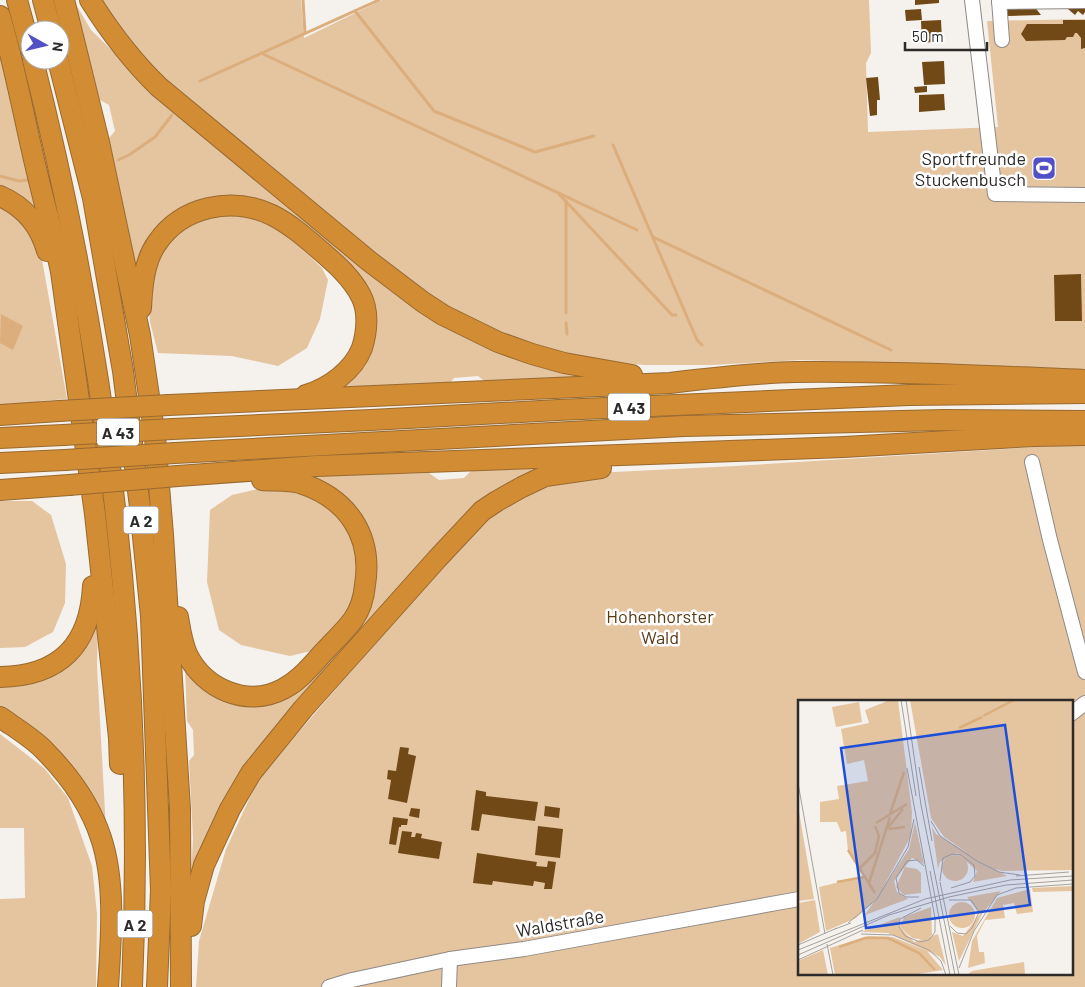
<svg xmlns="http://www.w3.org/2000/svg" width="1085" height="987" font-family="Barlow,sans-serif">
	<style>
		.green { fill: #e5c4a0; fill-rule: evenodd }
		.water { fill: #dcae7c }
		.lines { fill: none; stroke-linecap: round; stroke-linejoin: round }
		.stream { stroke: #dcae7c; stroke-width: 3 }
		.building { fill: #714916 }
		.minor-casing { stroke: #8f8a86; stroke-width: 16 }
		.highway-casing { stroke: #986a30; stroke-width: 22 }
		.minor { stroke: #fff; stroke-width: 14 }
		.highway { stroke: #d28c34; stroke-width: 20 }
		.highway-bridge-casing { stroke: #986a30; stroke-width: 22; stroke-linecap: butt }
		.highway-bridge { stroke: #d28c34; stroke-width: 20 }
		.labels { text-anchor: middle; dominant-baseline: central; stroke-width: 5; stroke-linejoin: round; paint-order: stroke }
		.shield { fill: #fff; stroke: #6c6b69; stroke-width: 1 }
		.shield-label { font-size: 16px; font-weight: bold; fill: #2d2b29 }
		.poi-label { font-size: 18px; fill: #2d2b29; stroke: #fff; text-anchor: end }
		.park-label { font-size: 18px; fill: #593a13; stroke: #fff }
		.street-label { font-size: 18px; fill: #2d2b29; stroke: #fff }
		.inset-river { fill: none; stroke: #dcae7c; stroke-width: 2.5 }
		.inset-road { fill: none; stroke: #a5a29e; stroke-width: 1 }
		.view { fill: #1d4ed8; fill-opacity: 0.15; stroke: #1d4ed8; stroke-width: 2.5 }
		.inset-edge { fill: none; stroke: #2d2b29; stroke-width: 2.5 }
	</style>
	<rect width="100%" height="100%" fill="#f5f1ec"/>
	<g class="green">
		<polygon points="95,0 301,0 304,38 382,0 869,0 871,53 866,63 868,132 998,127 987,21 1085,19 1085,372 954,365 800,360 713,365 646,365 601,362 508,341 426,295 175,93"/>
		<polygon points="74,1 91,30 155,93 377,278 430,319 500,353 537,365 584,377 488,384 478,376 454,378 447,387 332,393 373,328 315,239 209,202 135,271 131,241 109,138 115,131 109,105 100,100"/>
		<polygon points="0,55 25,155 37,210 0,190"/>
		<polygon points="0,202 17,211 41,254 67,399 40,401 39,405 0,407"/>
		<polygon points="206,214 261,217 299,240 298,245 322,268 328,280 320,319 307,348 278,366 232,356 158,353 150,322 148,297 151,273 173,233"/>
		<path d="M 1085,444 L 1085,987 L 196,987 L 199,941 L 226,849 L 259,778 L 472,532 L 493,514 L 554,481 L 594,473 L 735,466 ZM 799,701 L 1071,701 L 1071,973 L 799,973 Z"/>
		<polygon points="579,462 500,491 298,706 191,878 193,838 189,761 194,755 193,730 187,721 185,667 243,702 266,705 308,684 358,624 371,542 290,476 429,473 439,480 464,478 472,470"/>
		<polygon points="272,486 316,496 351,526 362,559 350,611 319,649 290,656 241,645 219,630 207,582 210,510 232,495"/>
		<polygon points="0,501 32,501 51,515 66,564 65,603 53,632 25,647 0,648"/>
		<polygon points="94,622 98,624 97,666 106,830 0,708 0,683 11,684"/>
		<polygon points="0,734 44,768 68,798 92,866 97,914 96,987 0,987 0,899 25,898 24,828 0,828"/>
	</g>
	<polygon class="water" points="1,314 23,326 13,350 0,343"/>
	<g class="lines">
		<g class="stream">
			<polyline points="303,0 305,33"/>
			<polyline points="355,11 434,111 535,152 594,136"/>
			<polyline points="261,53 637,230"/>
			<polyline points="200,81 379,0"/>
			<polyline points="613,145 697,340 702,345"/>
			<polyline points="118,160 129,155 155,137 172,115"/>
			<polyline points="0,176 19,181 28,180"/>
			<polyline points="559,194 672,315 676,315"/>
			<polyline points="653,237 891,350"/>
			<polyline points="566,313 566,201"/>
			<polyline points="566,323 567,334"/>
		</g>
	</g>
	<g class="building">
		<polygon points="915,0 939,0 939,3 915,5"/>
		<polygon points="1071,5 1075,9 1078,5 1083,9 1085,6 1085,12 1083,15 1078,11 1075,15 1068,9"/>
		<polygon points="1034,6 1041,15 1008,16 1007,7"/>
		<polygon points="921,9 922,20 906,21 905,10"/>
		<polygon points="941,20 942,41 922,43 921,21"/>
		<polygon points="1063,20 1085,20 1085,48 1081,49 1081,38 1077,33 1075,33 1073,37 1067,37 1065,40 1026,41 1021,34 1027,24 1063,24"/>
		<polygon points="944,61 945,84 924,85 922,62"/>
		<polygon points="878,77 880,100 877,100 877,115 870,116 866,78"/>
		<polygon points="927,86 927,92 915,93 914,87"/>
		<polygon points="944,94 945,110 919,112 919,95"/>
		<polygon points="1081,274 1082,321 1055,321 1054,275"/>
		<polygon points="400,747 409,748 408,754 416,756 407,803 388,799 391,780 387,779 388,770 396,771"/>
		<polygon points="476,790 486,792 486,796 538,802 535,821 482,814 479,831 471,830"/>
		<polygon points="545,806 560,808 559,818 544,816"/>
		<polygon points="411,808 420,809 419,818 409,816"/>
		<polygon points="393,817 408,819 407,825 401,825 401,827 399,827 396,845 389,844"/>
		<polygon points="538,826 563,829 560,858 535,855"/>
		<polygon points="402,831 412,832 411,837 415,837 416,833 422,834 421,838 442,842 439,859 398,853"/>
		<polygon points="477,853 537,862 536,866 547,867 548,861 556,862 552,889 544,889 545,883 534,881 533,886 493,881 492,885 473,883"/>
	</g>
	<g class="lines">
		<g class="minor-casing">
			<g id="minor">
				<polyline points="972,0 995,194 1085,195"/>
				<polyline points="999,0 1002,40"/>
				<polyline points="999,2 1085,1"/>
				<polyline points="1032,462 1050,540 1085,672"/>
				<polyline points="1071,714 1085,703"/>
				<polyline points="329,987 352,980 450,959 524,949 799,899"/>
				<polyline points="449,987 450,959"/>
			</g>
		</g>
		<g class="highway-casing">
			<g id="highway">
				<polyline points="17,0 30,48"/>
				<polyline points="43,0 51,30"/>
				<polyline points="64,0 99,142 140,335 155,437 163,535 180,809 181,987"/>
				<path d="M 90,0 C 110,32 132,61 159,87 L 369,261 L 423,302 L 443,315 L 498,342 L 532,354 L 564,363 L 632,375"/>
				<path d="M 0,16 C 15,66 24,118 36,168 C 44,203 54,237 61,272 L 95,514 L 119,738 L 120,764"/>
				<path d="M 33,60 C 109,362 146,675 132,987"/>
				<polyline points="58,60 93,198 123,371 140,507 151,616 161,890 157,987"/>
				<path d="M 0,196 C 25,207 40,225 47,251"/>
				<path d="M 141,308 C 142,287 144,261 157,243 C 182,206 232,196 272,215 C 290,224 306,238 321,251 C 336,264 352,278 361,296 C 369,311 367,332 362,348 C 353,371 329,388 306,395"/>
				<path d="M 169,405 L 670,383 C 712,378 754,373 795,372 C 892,371 989,376 1085,380"/>
				<polyline points="0,415 59,411"/>
				<polyline points="173,429 371,420 558,410 909,395 1085,393"/>
				<polyline points="0,438 63,435"/>
				<polyline points="175,453 684,426 944,420 1085,421"/>
				<polyline points="0,463 65,460"/>
				<polyline points="178,476 316,466 844,447 1035,436 1085,435"/>
				<polyline points="0,490 69,485"/>
				<path d="M 178,617 C 180,629 182,643 187,654 C 204,689 247,708 283,689 C 299,681 310,667 322,654 C 332,643 344,632 353,620 C 360,610 364,597 365,585 C 373,535 347,498 300,483 C 289,480 274,481 262,480"/>
				<path d="M 0,677 C 60,676 90,645 93,586"/>
				<path d="M 0,717 C 14,727 31,737 43,749 C 68,774 90,804 101,838 C 116,883 111,940 108,987"/>
				<polyline points="191,926 194,901 204,865 230,809 251,773 303,709 437,559 482,511 497,501 522,487 545,476 601,468"/>
			</g>
		</g>
		<use href="#minor" class="minor"/>
		<use href="#highway" class="highway"/>
		<g class="highway-bridge-casing">
			<g id="highway-bridge">
				<polyline points="59,411 169,405"/>
				<polyline points="63,435 173,429"/>
				<polyline points="65,460 175,453"/>
				<polyline points="69,485 178,476"/>
			</g>
		</g>
		<use href="#highway-bridge" class="highway-bridge"/>
	</g>
	<defs>
		<g id="stadium-square" transform="scale(1.25)"><rect x="-9" y="-9" width="18" height="18" rx="4" fill="#5250c7" stroke="#fff"/><path d="M0-5a6.5 5 0 1 0 0 10a6.5 5 0 1 0 0-10ZM-3.5-1.8h7v3.6h-7Z" fill="#fff"/></g>
	</defs>
	<g fill-rule="evenodd">
		<use href="#stadium-square" x="1044" y="168"/>
	</g>
	<g class="labels">
		<g class="shield">
			<rect x="608" y="393.5" width="42" height="27" rx="4"/>
			<rect x="97" y="418.5" width="42" height="27" rx="4"/>
			<rect x="123.5" y="506.5" width="35" height="27" rx="4"/>
			<rect x="117.5" y="910.5" width="35" height="27" rx="4"/>
		</g>
		<g class="shield-label">
			<text x="629" y="407">A 43</text>
			<text x="118" y="432">A 43</text>
			<text x="141" y="520">A 2</text>
			<text x="135" y="924">A 2</text>
		</g>
		<g class="poi-label">
			<text x="1026" y="158">Sportfreunde<tspan x="1026" dy="21">Stuckenbusch</tspan></text>
		</g>
		<g class="park-label">
			<text x="660" y="616">Hohenhorster<tspan x="660" dy="21">Wald</tspan></text>
		</g>
		<g class="street-label">
			<text transform="translate(560 923) rotate(-10)">Waldstraße</text>
		</g>
	</g>
	<g transform="translate(798 700)">
		<rect width="275" height="275" fill="#f5f1ec"/>
		<path d="M 92,0 L 100,0 L 114,112 L 113,136 L 80,197 L 58,218 L 28,231 L 21,187 L 67,176 L 50,151 L 48,131 L 43,132 L 39,122 L 22,122 L 22,102 L 41,99 L 39,86 L 70,81 L 66,60 L 49,64 L 43,29 L 71,23 L 67,10 ZM 112,0 L 275,0 L 275,170 L 204,171 L 191,167 L 146,137 L 133,118 ZM 61,2 L 64,22 L 38,27 L 34,7 ZM 0,106 L 16,199 L 0,201 ZM 117,122 L 126,164 L 114,158 L 96,181 L 99,192 L 110,199 L 67,215 L 111,149 ZM 134,127 L 138,134 L 209,176 L 175,182 L 179,171 L 159,153 L 142,162 L 140,169 ZM144 168a13 13 0 1 1 26 0a13 13 0 1 1-26 0ZM 107,167 L 119,169 L 123,173 L 123,193 L 106,195 L 98,187 ZM 275,186 L 275,191 L 235,192 L 234,188 ZM 232,189 L 235,212 L 219,214 L 216,203 L 205,205 L 207,218 L 187,220 L 179,236 L 181,252 L 186,252 L 187,263 L 170,268 L 174,241 L 199,198 ZM 203,191 L 184,214 L 161,261 L 154,232 L 165,236 L 182,214 L 169,197 ZM 17,200 L 22,232 L 0,244 L 0,203 ZM151 215a13 13 0 1 1 26 0a13 13 0 1 1-26 0ZM 133,207 L 134,235 L 126,240 L 114,238 L 102,227 L 106,217 ZM 102,217 L 100,225 L 116,242 L 140,234 L 148,266 L 142,257 L 90,233 L 63,232 ZM 71,236 L 95,237 L 129,251 L 145,270 L 114,275 L 37,275 L 32,248 ZM 25,250 L 30,275 L 0,275 L 0,261 ZM 226,262 L 227,275 L 169,275 L 174,271 Z" fill="#e5c4a0"/>
		<path class="inset-river" d="M 185,16 L 216,0M 161,28 L 184,17M 92,114 L 106,72M 78,123 L 109,104M 91,129 L 107,127M 88,130 L 105,109M 50,150 L 77,193M 62,168 L 77,153 L 81,136 L 77,126M 39,182 L 66,177M 71,183 L 92,117M 41,247 L 67,238 L 90,238 L 121,253 L 137,270"/>
		<path class="inset-road" d="M 103,0 L 118,96M 108,0 L 123,105 L 157,275M 121,67 L 134,141M 109,68 L 137,218M 0,83 L 27,234M 133,121 L 142,136 L 179,161 L 201,172 L 222,175M 132,171 L 152,275M 218,176 L 271,172M 142,181 L 145,158 L 154,154 L 163,155 L 176,165 L 177,176 L 172,182 L 153,188M 142,182 L 161,275M 121,197 L 108,197 L 101,193 L 98,178 L 109,161 L 119,160 L 126,166M 151,200 L 173,200 L 181,212 L 174,228 L 168,234 L 159,233 L 152,226M 123,208 L 102,219 L 101,227 L 107,236 L 122,242 L 131,240 L 137,232 L 137,219M 50,223 L 79,199 L 110,147 L 116,119M 37,229 L 53,223M 63,234 L 95,235 L 131,250 L 143,261 L 148,275M 29,244 L 35,275M 0,245 L 39,228M 0,250 L 127,199 L 212,180 L 275,176M 0,255 L 91,215 L 151,197 L 208,185 L 275,180M 0,260 L 65,230M 161,268 L 176,231 L 199,195 L 218,188 L 275,184"/>
		<path class="view" d="M 207,25 L 232,205 L 68,228 L 43,48 Z"/>
		<rect width="275" height="275" class="inset-edge"/>
	</g>
	<g transform="translate(45 45) rotate(98)"><circle r="24" fill="#ffffff" stroke="#abaaa9"/>
	<path d="M0-4L9 19L0 12L-9 19Z" fill="#5250c7"/>
	<text y="-8" font-size="14" font-weight="bold" text-anchor="middle" fill="#2d2b29">N</text>
	</g>
	<path d="M905 42v8h82v-8" fill="none" stroke="#2d2b29" stroke-width="2.5"/>
	<text x="912" y="42" font-size="15" fill="#2d2b29" stroke="#ffffff" stroke-width="4" paint-order="stroke">50 m</text>
</svg>
